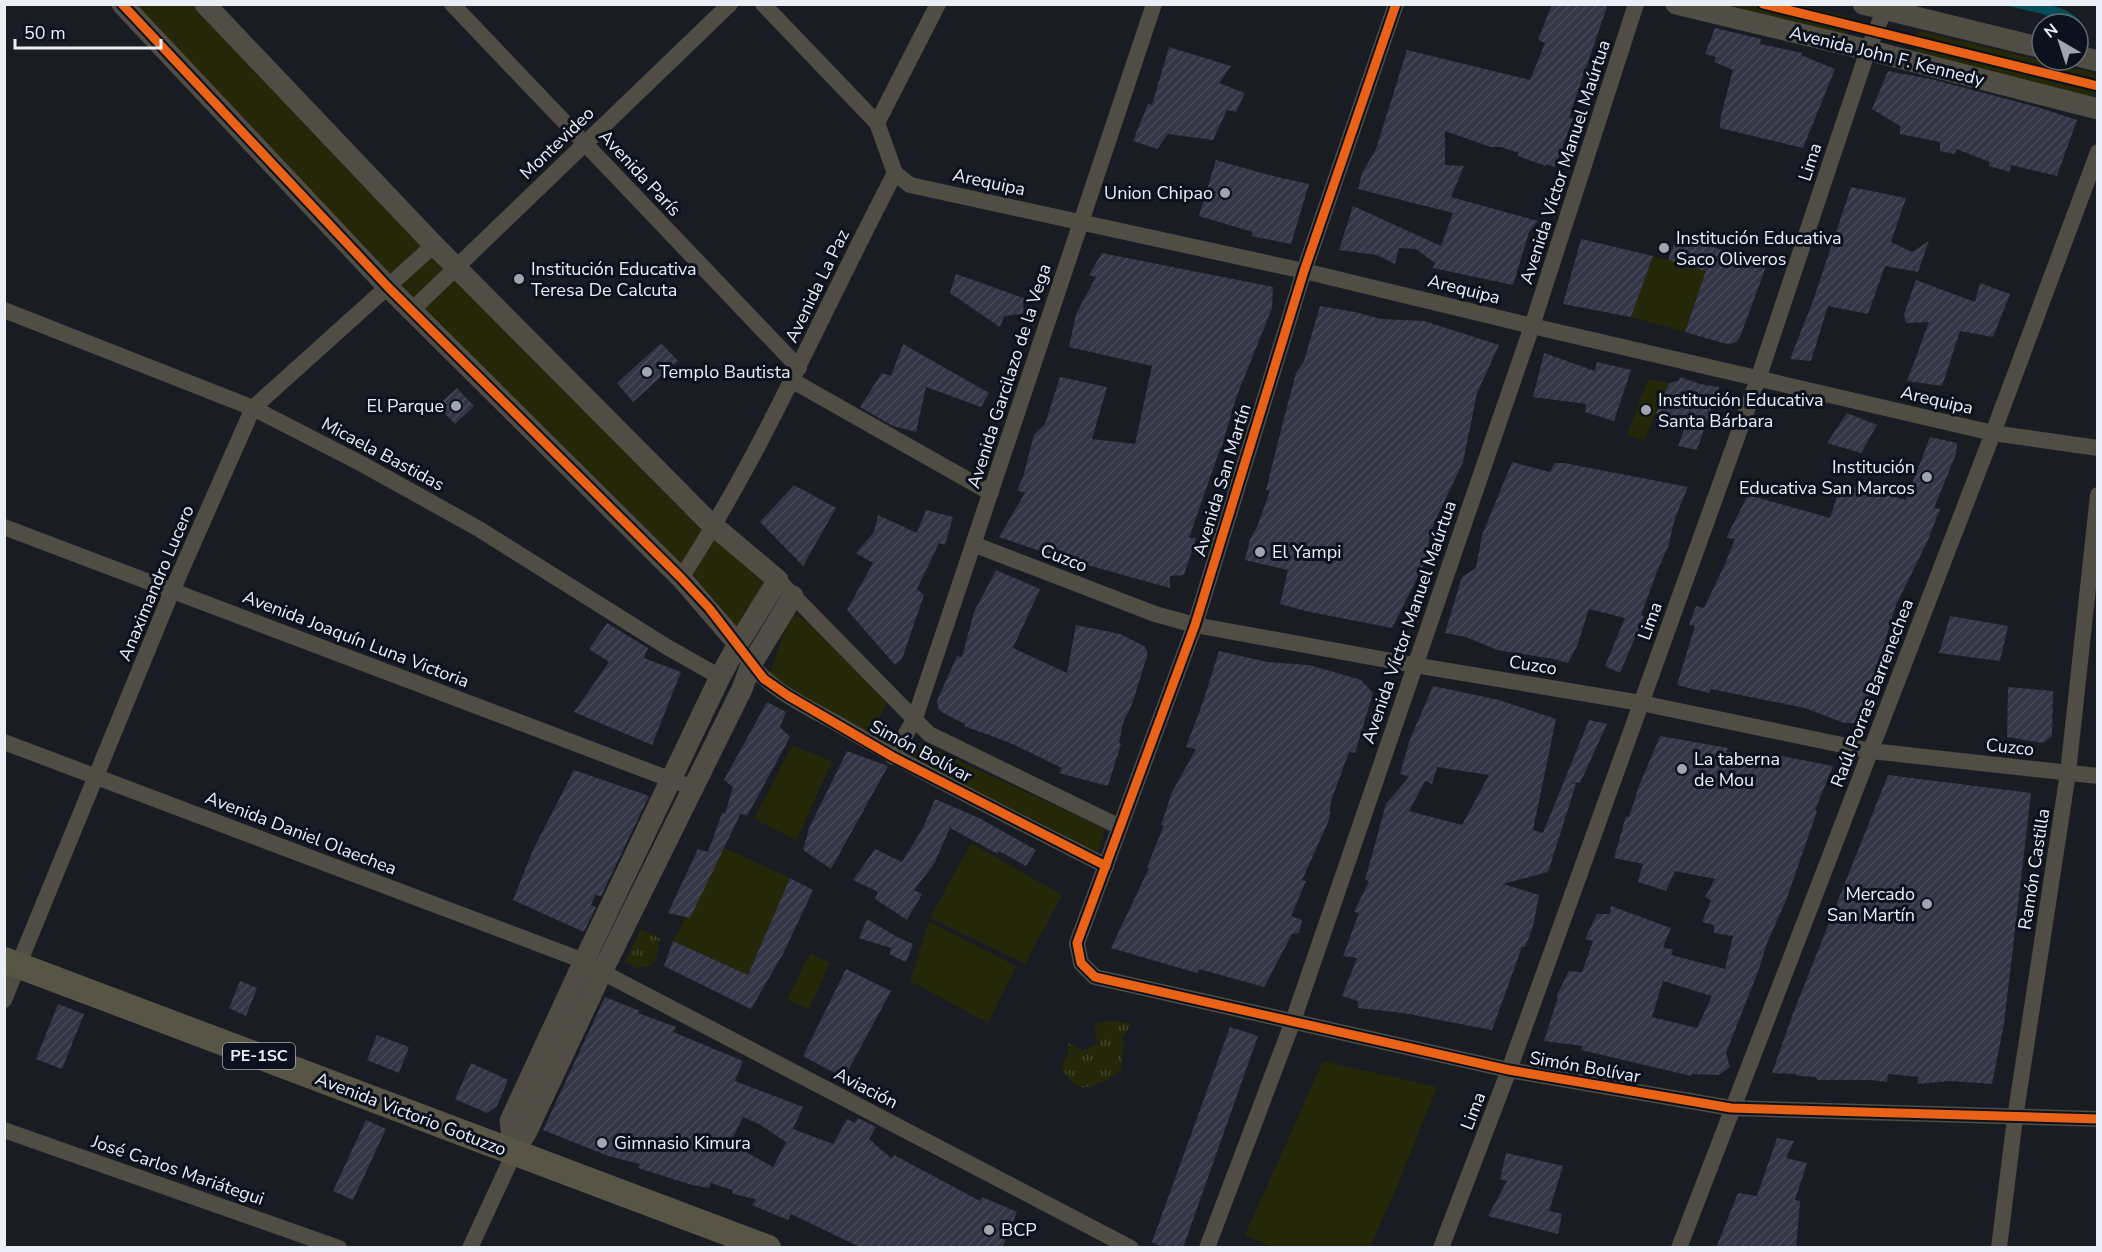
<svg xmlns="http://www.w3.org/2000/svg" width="2102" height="1252" font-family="'Nunito Sans',sans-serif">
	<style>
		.grass { fill: url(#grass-tufts) }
		.green { fill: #242708 }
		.water { fill: #034e58 }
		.building { fill: url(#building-hatch); fill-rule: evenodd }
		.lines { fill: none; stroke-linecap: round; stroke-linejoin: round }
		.minor { stroke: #4f4d44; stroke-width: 16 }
		.tertiary { stroke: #4f4d44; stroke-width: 21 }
		.primary { stroke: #585446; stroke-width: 26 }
		.cycleway-casing { stroke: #0c121d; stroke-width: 13 }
		.cycleway { stroke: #ea6118; stroke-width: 9 }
		.poi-dot { fill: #a1a5ad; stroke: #0c121d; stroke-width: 2 }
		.labels { text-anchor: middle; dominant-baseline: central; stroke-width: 6; stroke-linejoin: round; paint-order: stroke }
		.shield { fill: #0c121d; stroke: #a7adb6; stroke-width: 1.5 }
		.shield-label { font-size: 16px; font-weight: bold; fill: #eaeff7 }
		.street-label { font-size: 18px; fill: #eaeff7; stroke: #0c121d }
		.poi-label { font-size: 18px; fill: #eaeff7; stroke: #0c121d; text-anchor: start }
	</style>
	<defs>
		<pattern id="grass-tufts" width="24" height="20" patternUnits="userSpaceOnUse" patternTransform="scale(1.5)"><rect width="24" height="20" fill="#242708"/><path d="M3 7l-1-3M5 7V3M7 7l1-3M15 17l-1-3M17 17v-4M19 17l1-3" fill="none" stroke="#44472d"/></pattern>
		<pattern id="building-hatch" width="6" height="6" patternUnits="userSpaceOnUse" patternTransform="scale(1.5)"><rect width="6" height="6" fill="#343546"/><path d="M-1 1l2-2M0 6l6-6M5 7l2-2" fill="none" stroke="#484958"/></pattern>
	</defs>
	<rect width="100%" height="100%" fill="#191c23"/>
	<g class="grass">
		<polygon points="641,929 660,938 657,957 651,966 636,968 625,962"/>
		<path d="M 1110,1021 L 1132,1023 L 1122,1038 L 1125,1044 L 1122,1054 L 1122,1070 C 1114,1077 1087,1092 1077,1086 C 1070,1082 1065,1073 1061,1067 L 1068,1054 L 1068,1043 L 1082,1051 L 1098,1043 L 1094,1029 L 1098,1022 Z"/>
	</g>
	<g class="green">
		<polygon points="129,5 203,5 778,580 738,644"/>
		<polygon points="1716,5 1798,5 1849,17 1856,28 1842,35"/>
		<polygon points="1920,31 2094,73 2097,80 2097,91 2088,99 1919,53 1910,39"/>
		<polygon points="1653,256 1707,271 1685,332 1631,317 1625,271 1646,276"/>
		<polygon points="1648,379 1669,383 1644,441 1627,435"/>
		<polygon points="792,612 810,624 889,701 869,735 769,675"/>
		<polygon points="919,742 1105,829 1098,853 909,757"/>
		<polygon points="792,745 832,761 797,840 754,819"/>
		<polygon points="971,843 1062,895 1025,964 930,918"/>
		<polygon points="723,847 790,878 745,982 742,972 673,941"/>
		<polygon points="929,922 1016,966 988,1023 910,981"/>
		<polygon points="810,953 830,963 809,1009 787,1000"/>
		<polygon points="1323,1061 1437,1087 1396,1189 1370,1247 1271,1247 1245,1235"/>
	</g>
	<path class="water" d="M 2004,5 C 2030,4 2062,0 2081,22 L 2078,25 L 2065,24 L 2043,14 Z"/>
	<g class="building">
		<polygon points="1552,4 1608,4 1569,117 1573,119 1555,167 1546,164 1546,166 1518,156 1519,153 1501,147 1491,147 1445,131 1445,165 1464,166 1451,197 1538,221 1529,232 1513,285 1433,268 1435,263 1416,249 1399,248 1395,264 1377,255 1339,250 1353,206 1441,246 1453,213 1358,189 1362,173 1376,149 1407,50 1530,80 1545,43 1538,40"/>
		<polygon points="1715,28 1761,39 1760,44 1802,53 1801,55 1835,69 1803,148 1720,128 1721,115 1733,70 1714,62 1716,57 1705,54"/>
		<polygon points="1169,47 1231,66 1219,83 1245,93 1236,112 1227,110 1213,140 1168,134 1157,149 1133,141 1148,104 1152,105"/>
		<polygon points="1888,71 1935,80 2037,107 2077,120 2057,176 2011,165 2010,172 1989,166 1990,162 1956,149 1955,154 1940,151 1940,142 1900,134 1900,126 1872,109"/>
		<polygon points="1216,160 1265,174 1309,184 1291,244 1251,236 1253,232 1199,216"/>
		<polygon points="1851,187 1906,198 1891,242 1912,252 1929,241 1918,272 1885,266 1868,314 1828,306 1811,361 1790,359 1813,301"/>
		<polygon points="1677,236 1767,264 1740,337 1736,342 1730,344 1723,343 1685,332 1706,271 1668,260"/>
		<polygon points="1581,239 1653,256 1631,317 1563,304"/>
		<polygon points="1102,253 1273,287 1272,308 1236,398 1221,449 1220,449 1189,538 1196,538 1184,575 1170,576 1170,588 1084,564 1081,572 1069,561 999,537 1025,493 1017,490 1023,477 1034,435 1045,424 1060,377 1107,387 1092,439 1135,444 1152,366 1069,347 1076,314 1096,277 1089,275"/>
		<polygon points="956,274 1024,298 1023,314 1004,316 1000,327 950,293"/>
		<polygon points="1916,280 1975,302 1980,283 2010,294 1993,337 1960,331 1942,386 1907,381 1929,322 1906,323 1904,314"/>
		<polygon points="1320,306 1355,312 1381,319 1424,321 1499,345 1477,393 1463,462 1434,523 1429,540 1426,560 1392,628 1310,612 1280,604 1288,570 1245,560 1250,539 1257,527 1270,491 1266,490 1283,422 1296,373 1304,361"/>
		<polygon points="661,343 678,361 633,402 617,383"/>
		<polygon points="903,344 989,393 981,407 926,387 916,432 893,426 860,407 882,373 891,376"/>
		<polygon points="1544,353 1595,371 1597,362 1631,370 1614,421 1585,412 1586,404 1533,397"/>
		<polygon points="1680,377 1700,384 1719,387 1697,450 1678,446 1685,427 1656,413 1669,383 1678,381"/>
		<polygon points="457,388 474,406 455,424 437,406"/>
		<polygon points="1847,413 1877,425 1861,453 1827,443"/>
		<polygon points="1930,437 1957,443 1956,454 1934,508 1940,509 1928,540 1896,605 1877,668 1881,669 1858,723 1844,723 1805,708 1711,689 1709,693 1677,685 1695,626 1689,625 1696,606 1704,608 1725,564 1735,539 1726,538 1748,495 1830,518 1841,484 1906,500"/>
		<polygon points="1512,462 1550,472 1555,463 1564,463 1688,487 1675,518 1668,547 1658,569 1641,615 1644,616 1620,673 1605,666 1625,618 1589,609 1577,646 1568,663 1554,659 1497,650 1466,637 1445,633 1462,577 1476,568 1482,535"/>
		<polygon points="794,485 836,508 803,566 760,522"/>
		<polygon points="926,510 953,517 945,545 939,543 917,589 924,595 902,659 895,665 847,610 873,563 856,553 874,532 878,515 917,533"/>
		<polygon points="996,570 1040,589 1013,648 1067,673 1076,625 1120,634 1144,646 1147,650 1147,656 1132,704 1123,723 1119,743 1121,744 1108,786 1059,773 1062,768 1008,742 964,726 965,724 943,713 938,708 937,701 957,656 962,657 974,612"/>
		<polygon points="1950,616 2008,626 2000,661 1939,653"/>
		<polygon points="607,623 648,648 644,658 681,672 652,745 574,712 609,662 589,649"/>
		<polygon points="1219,651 1267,662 1309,665 1361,680 1373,693 1355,753 1349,752 1331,801 1329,820 1302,880 1306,881 1291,916 1302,920 1299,933 1292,934 1264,987 1199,969 1197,973 1111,948 1149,868 1147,867 1164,825 1161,825 1172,792 1196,749 1186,747 1203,702"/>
		<path d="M 1433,686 L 1499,700 L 1556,719 L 1533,830 L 1543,833 L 1589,720 L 1607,724 L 1580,783 L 1570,782 L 1576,784 L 1548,872 L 1503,884 L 1539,895 L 1533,927 L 1525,947 L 1522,947 L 1492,1030 L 1403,1013 L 1358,1008 L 1358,1001 L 1342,996 L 1357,958 L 1343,956 L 1359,913 L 1354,912 L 1369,881 L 1365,880 L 1386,804 L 1409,777 L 1400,774 L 1410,739 ZM 1437,767 L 1489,775 L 1462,825 L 1409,811 L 1425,781 L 1432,784 Z"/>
		<polygon points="2008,687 2053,691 2052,736 2043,743 2007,737"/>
		<polygon points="767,702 786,712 780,727 790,737 747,816 741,813 690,918 668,913 698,849 708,852 722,813 725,814 733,787 724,780"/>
		<path d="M 1660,736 L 1728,748 L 1726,752 L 1766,757 L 1772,754 L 1833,766 L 1815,810 L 1817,811 L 1787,898 L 1767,943 L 1759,969 L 1726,1053 L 1730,1067 L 1719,1075 L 1692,1074 L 1691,1076 L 1581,1050 L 1583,1046 L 1544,1041 L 1558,997 L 1556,997 L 1569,971 L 1582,972 L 1593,941 L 1585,939 L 1597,914 L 1610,914 L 1611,906 L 1671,928 L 1663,947 L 1673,950 L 1671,955 L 1725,969 L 1733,936 L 1714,933 L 1714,925 L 1702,922 L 1711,900 L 1705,897 L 1715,879 L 1675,871 L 1666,891 L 1638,882 L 1643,864 L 1614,858 L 1626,816 L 1629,817 L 1639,786 ZM 1663,981 L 1712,996 L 1697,1028 L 1652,1017 Z"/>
		<polygon points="847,751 888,766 831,869 803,850 809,828"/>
		<polygon points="574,770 649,796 601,896 595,895 591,905 596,907 584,932 513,900 533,850"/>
		<polygon points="1888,775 2031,793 2004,1024 1992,1084 1951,1081 1917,1084 1919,1077 1888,1074 1887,1082 1872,1080 1818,1080 1815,1077 1798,1076 1796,1074 1772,1073 1792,1016"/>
		<polygon points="935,799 979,818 1036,850 1026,866 999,851 998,854 950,828 934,864 914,890 922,894 907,920 875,899 878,892 853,880 875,849 902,862 923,828"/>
		<polygon points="790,878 813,890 783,954 751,1009 664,966 673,941 748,975"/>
		<polygon points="867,919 897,937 913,944 906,962 889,954 895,941 891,948 859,938"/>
		<polygon points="846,969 891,991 844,1078 803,1056"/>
		<polygon points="240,981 257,988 246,1016 229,1008"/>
		<path d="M 605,997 L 640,1011 L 638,1013 L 676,1027 L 673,1032 L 743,1061 L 735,1081 L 803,1107 L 793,1129 L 833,1144 L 847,1119 L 855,1123 L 858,1118 L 876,1127 L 869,1139 L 892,1159 L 894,1155 L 980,1201 L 982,1197 L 1017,1212 L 1002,1248 L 862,1248 L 791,1214 L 788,1220 L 752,1205 L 756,1199 L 733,1194 L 732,1190 L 711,1183 L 709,1188 L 692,1185 L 638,1168 L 640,1164 L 608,1156 L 543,1130 ZM 743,1117 L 759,1124 L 786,1142 L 773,1167 L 730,1143 Z"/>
		<polygon points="58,1004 84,1014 62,1069 36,1059"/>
		<polygon points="1230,1027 1258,1036 1183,1248 1164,1248 1152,1242"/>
		<polygon points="377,1035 409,1047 399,1073 367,1060"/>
		<polygon points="471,1063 508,1080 497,1106 487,1113 455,1099"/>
		<polygon points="366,1120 386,1129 353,1200 333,1191"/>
		<polygon points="1777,1138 1794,1141 1786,1158 1807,1163 1795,1200 1800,1201 1796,1248 1716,1248 1738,1193 1757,1196"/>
		<polygon points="1506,1153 1563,1166 1549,1211 1562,1214 1558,1234 1488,1216 1507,1181 1500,1179"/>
	</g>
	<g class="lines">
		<g class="minor">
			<polyline points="452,4 799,368"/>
			<polyline points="763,4 877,123"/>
			<polyline points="1396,4 1304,271 1195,625 1077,943 1081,963 1095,977 1509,1070 1731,1108 2098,1119"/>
			<polyline points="895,173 910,185 1304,271 1532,326 1993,433 2098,448"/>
			<polyline points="4,310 253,408 362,464 479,529 667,647 720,677"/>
			<polyline points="412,310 730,4"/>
			<polyline points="793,381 991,493"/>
			<polyline points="4,527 693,788"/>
			<polyline points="973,544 1155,614 1195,625 1414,665 1641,703 1871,751 2098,776"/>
			<path d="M 681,578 C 765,449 824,308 895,173 L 877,123 L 938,4"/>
			<polyline points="778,580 929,734 1120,827"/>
			<path d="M 746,657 C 767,689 806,706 838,724 C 925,775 1016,820 1106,866"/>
			<polyline points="4,742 584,961 602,972 1131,1248"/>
			<polyline points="893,757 915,718 1154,4"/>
			<polyline points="4,1000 172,591 253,408 434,245"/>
			<polyline points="4,1130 339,1248"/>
			<polyline points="470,1248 514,1153"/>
			<polyline points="1207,1248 1293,1021 1532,326 1636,4"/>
			<polyline points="1441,1248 1509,1070 1758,379 1868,50 1887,4"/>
			<polyline points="1679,1248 1993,433 2098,152"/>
			<polyline points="1999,1248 2015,1118 2068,773 2098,495"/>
		</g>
		<g class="tertiary">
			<polyline points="122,4 388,287 681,578 738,644"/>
			<polyline points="205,4 434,245 709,522 778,580 738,644 720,677 584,961 510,1121 514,1153"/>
			<polyline points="1676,4 1868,50 2098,109"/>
			<polyline points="1863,4 2042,48"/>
			<polyline points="2078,56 2098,61"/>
			<polyline points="514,1153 527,1131 602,972 742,689 751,665 793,596"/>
		</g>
		<polyline class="primary" points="4,960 768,1248"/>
		<g class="cycleway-casing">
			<g id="cycleway">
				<polyline points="122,4 388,287 681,578 709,608 764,679 787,695 893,757 1106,866"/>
				<polyline points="1396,4 1304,271 1195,625 1077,943 1081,963 1095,977 1509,1070 1731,1108 2098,1119"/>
				<polyline points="1763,4 2098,86"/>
			</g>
		</g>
		<use href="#cycleway" class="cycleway"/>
	</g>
	<g class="poi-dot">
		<circle cx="1225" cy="193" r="6"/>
		<circle cx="1664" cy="248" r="6"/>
		<circle cx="519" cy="279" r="6"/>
		<circle cx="647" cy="372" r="6"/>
		<circle cx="456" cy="406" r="6"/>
		<circle cx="1646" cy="410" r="6"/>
		<circle cx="1927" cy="477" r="6"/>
		<circle cx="1260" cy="552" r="6"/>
		<circle cx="1682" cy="769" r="6"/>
		<circle cx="1927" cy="904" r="6"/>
		<circle cx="602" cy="1143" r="6"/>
		<circle cx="989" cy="1230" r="6"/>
	</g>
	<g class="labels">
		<rect class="shield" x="223" y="1043" width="72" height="26" rx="4.5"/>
		<g class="shield-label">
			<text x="259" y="1056">PE-1SC</text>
		</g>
		<g class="street-label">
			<text transform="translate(1887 56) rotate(14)">Avenida John F. Kennedy</text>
			<text transform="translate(557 143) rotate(-44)">Montevideo</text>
			<text transform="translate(1565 162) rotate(-72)">Avenida Víctor Manuel Maúrtua</text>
			<text transform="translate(1810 162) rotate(-72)">Lima</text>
			<text transform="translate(640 173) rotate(47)">Avenida París</text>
			<text transform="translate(989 182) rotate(12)">Arequipa</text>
			<text transform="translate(817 286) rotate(-64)">Avenida La Paz</text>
			<text transform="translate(1464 289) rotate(14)">Arequipa</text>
			<text transform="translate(1009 376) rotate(-72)">Avenida Garcilazo de la Vega</text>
			<text transform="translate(1937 400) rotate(13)">Arequipa</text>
			<text transform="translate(383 454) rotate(28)">Micaela Bastidas</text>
			<text transform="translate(1222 480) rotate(-73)">Avenida San Martín</text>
			<text transform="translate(1064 558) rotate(21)">Cuzco</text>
			<text transform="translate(156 583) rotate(-67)">Anaximandro Lucero</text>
			<text transform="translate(1650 621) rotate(-70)">Lima</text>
			<text transform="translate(1409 622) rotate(-71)">Avenida Víctor Manuel Maúrtua</text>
			<text transform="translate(356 639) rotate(21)">Avenida Joaquín Luna Victoria</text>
			<text transform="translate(1533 665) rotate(9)">Cuzco</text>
			<text transform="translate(1872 693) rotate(-69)">Raúl Porras Barrenechea</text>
			<text transform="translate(2010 747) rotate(6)">Cuzco</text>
			<text transform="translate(921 751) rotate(28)">Simón Bolívar</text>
			<text transform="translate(301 833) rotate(21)">Avenida Daniel Olaechea</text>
			<text transform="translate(2034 869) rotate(-81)">Ramón Castilla</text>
			<text transform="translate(1585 1067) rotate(10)">Simón Bolívar</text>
			<text transform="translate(866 1088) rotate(27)">Aviación</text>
			<text transform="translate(1473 1111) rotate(-69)">Lima</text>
			<text transform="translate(411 1114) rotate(21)">Avenida Victorio Gotuzzo</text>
			<text transform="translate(178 1170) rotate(19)">José Carlos Mariátegui</text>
		</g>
		<g class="poi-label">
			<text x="1213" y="193" text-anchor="end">Union Chipao</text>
			<text x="1676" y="238">Institución Educativa<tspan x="1676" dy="21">Saco Oliveros</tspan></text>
			<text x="531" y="269">Institución Educativa<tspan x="531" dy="21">Teresa De Calcuta</tspan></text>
			<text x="659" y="372">Templo Bautista</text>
			<text x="1658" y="400">Institución Educativa<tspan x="1658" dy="21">Santa Bárbara</tspan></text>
			<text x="444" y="406" text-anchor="end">El Parque</text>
			<text x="1915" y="467" text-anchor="end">Institución<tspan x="1915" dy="21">Educativa San Marcos</tspan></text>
			<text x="1272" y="552">El Yampi</text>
			<text x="1694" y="759">La taberna<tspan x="1694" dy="21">de Mou</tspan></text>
			<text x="1915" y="894" text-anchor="end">Mercado<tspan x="1915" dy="21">San Martín</tspan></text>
			<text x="614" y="1143">Gimnasio Kimura</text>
			<text x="1001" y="1230">BCP</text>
		</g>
	</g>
	<rect width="2102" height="1252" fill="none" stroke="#eaeff7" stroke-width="12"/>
	<g transform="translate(2060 42) rotate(321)"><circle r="28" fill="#0c121d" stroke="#656a74" stroke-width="1.5"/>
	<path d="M0-4.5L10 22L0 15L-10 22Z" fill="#a1a5ad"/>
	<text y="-9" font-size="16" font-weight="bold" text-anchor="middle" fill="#eaeff7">N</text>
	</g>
	<path d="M15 39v9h146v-9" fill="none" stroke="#eaeff7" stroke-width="3"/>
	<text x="24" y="39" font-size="18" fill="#eaeff7" stroke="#0c121d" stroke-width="4.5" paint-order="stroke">50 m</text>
</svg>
